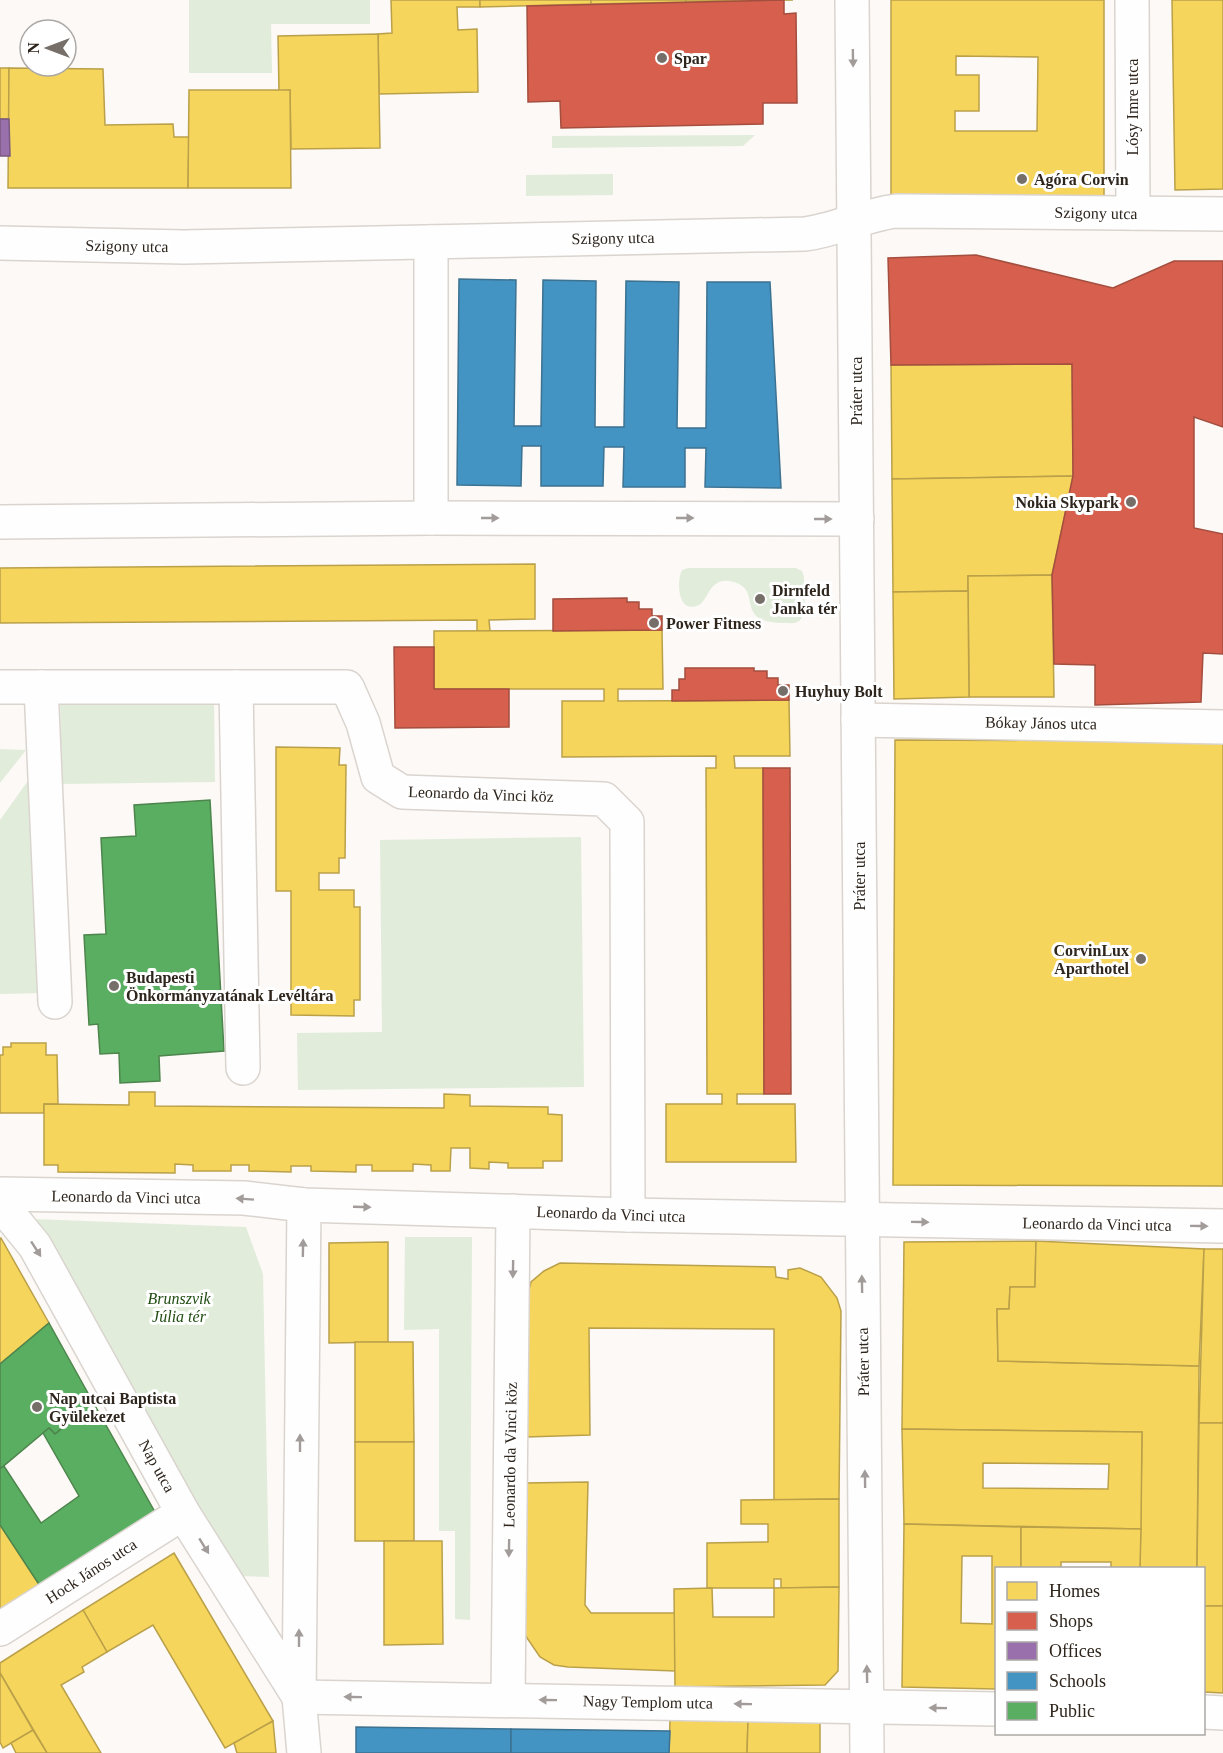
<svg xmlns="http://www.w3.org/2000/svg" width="1223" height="1753" font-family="Georgia,serif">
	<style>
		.green { fill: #e1edda }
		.homes { fill: #f6d55c; stroke: #baa049; stroke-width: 1.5; fill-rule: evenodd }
		.shops { fill: #d6604d; stroke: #a44e3f; stroke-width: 1.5 }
		.offices { fill: #9970ab; stroke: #795a80; stroke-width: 1.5 }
		.schools { fill: #4393c3; stroke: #3d7291; stroke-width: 1.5 }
		.public { fill: #5aae61; stroke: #4d854d; stroke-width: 1.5 }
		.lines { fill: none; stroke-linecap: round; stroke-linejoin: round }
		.minor-casing { stroke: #dad4cf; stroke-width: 36 }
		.minor { stroke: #fffefe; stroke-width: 33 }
		.oneway { fill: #a19c99 }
		.poi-dot { fill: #766f69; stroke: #fff; stroke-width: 2 }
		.labels { text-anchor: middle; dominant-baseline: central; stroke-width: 6; stroke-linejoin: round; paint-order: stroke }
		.poi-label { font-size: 16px; font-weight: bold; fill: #2e251d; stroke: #fff; text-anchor: start }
		.street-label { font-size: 16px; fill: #2e251d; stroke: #fff }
		.park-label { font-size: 16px; font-style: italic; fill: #224d13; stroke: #fff }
	</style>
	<rect width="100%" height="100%" fill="#fcf9f6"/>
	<g class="green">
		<polygon points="189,0 370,0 370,24 271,24 272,73 189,73"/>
		<polygon points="755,135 743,146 552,148 552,136"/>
		<polygon points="613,174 613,195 526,196 526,175"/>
		<path d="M 688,568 L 796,568 L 802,571 L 804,577 C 804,587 807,616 799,621 C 795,624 790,623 785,623 C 732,623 764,591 734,582 C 709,575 709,600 699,605 C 678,615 676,582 682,570 Z"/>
		<polygon points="214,699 215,782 62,784 60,700"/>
		<polygon points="0,749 26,750 0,783"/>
		<polygon points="35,771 46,993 0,994 0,820"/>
		<polygon points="581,837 584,1087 298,1090 297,1033 382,1032 380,840"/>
		<polygon points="32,1219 246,1227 263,1274 269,1577 238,1576"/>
		<polygon points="405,1237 472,1237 470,1620 455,1619 455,1531 439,1531 439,1329 404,1330"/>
	</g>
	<g class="homes">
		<polygon points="391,0 480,0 480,7 457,7 458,30 477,29 478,92 379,94 378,34 392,33"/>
		<polygon points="480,0 591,0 591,4 480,7"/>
		<polygon points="591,0 686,0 686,2 591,4"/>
		<polygon points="686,0 793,0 686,2"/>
		<path d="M 891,0 L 1104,0 L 1104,196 L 891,196 ZM 956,56 L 1038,57 L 1037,131 L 955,131 L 955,111 L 979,111 L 979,75 L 956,75 Z"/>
		<polygon points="1172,0 1223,0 1223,189 1175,190"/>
		<polygon points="378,34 380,148 291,149 290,90 279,91 278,36"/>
		<rect x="0" y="68" width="9" height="51"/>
		<polygon points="9,68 103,69 105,125 173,124 174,137 189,137 188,188 8,188"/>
		<polygon points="189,90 290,90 291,188 188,188"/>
		<polygon points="1072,364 1073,476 892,479 891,365"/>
		<polygon points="1073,476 1052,575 968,576 968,591 893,592 892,479"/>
		<polygon points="535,564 535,619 489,620 490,631 477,631 477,620 0,623 0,568"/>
		<polygon points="1052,575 1054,697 969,697 968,576"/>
		<polygon points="968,591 969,697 894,699 893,592"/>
		<polygon points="662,630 663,689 618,689 618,701 789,700 790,756 734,756 735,768 763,768 764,1094 737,1094 737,1104 795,1104 796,1162 666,1162 666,1104 722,1104 722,1094 707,1094 706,768 716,768 716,756 562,757 562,701 604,701 604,689 434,689 434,631"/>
		<polygon points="895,740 1223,741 1223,1186 893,1185"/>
		<polygon points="276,747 340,748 339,765 346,765 345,858 339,858 339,873 319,873 319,890 354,890 354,907 360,907 360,1000 354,1000 354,1016 291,1015 291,891 276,891"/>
		<polygon points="11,1043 46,1043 46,1055 57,1055 58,1104 44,1104 44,1113 0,1113 0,1055 3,1055 3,1047 11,1047"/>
		<polygon points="129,1092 155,1092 155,1106 444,1108 444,1094 470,1095 470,1106 548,1107 548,1114 562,1115 562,1161 543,1161 543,1168 508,1168 508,1163 489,1162 489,1169 470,1168 470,1148 451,1148 450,1171 431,1171 431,1165 413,1164 413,1171 372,1171 372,1165 356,1165 356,1172 311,1171 311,1166 291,1166 291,1172 249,1171 249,1165 231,1165 231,1171 193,1171 193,1165 175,1164 175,1173 58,1172 58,1165 44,1165 44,1104 129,1105"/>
		<polygon points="1,1238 49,1323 0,1364 0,1240"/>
		<polygon points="1036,1241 1035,1287 1010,1287 1009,1309 997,1309 998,1361 1199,1366 1197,1568 1140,1568 1142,1432 902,1429 904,1242"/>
		<polygon points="1036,1241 1204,1249 1199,1366 998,1361 997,1309 1009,1309 1010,1287 1035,1287"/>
		<polygon points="388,1242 388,1342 329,1343 329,1243"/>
		<polygon points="1204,1249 1223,1249 1223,1423 1199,1423"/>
		<polygon points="560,1263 775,1267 776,1277 788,1279 788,1270 800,1268 821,1277 837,1298 841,1311 839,1499 774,1500 774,1329 589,1328 590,1435 526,1437 528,1294 531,1282 544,1271"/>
		<polygon points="355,1342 413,1342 414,1442 355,1442"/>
		<polygon points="1199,1423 1223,1423 1223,1606 1204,1606 1204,1568 1197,1568"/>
		<path d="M 902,1429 L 1142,1432 L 1141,1529 L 904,1524 ZM 983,1463 L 1109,1464 L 1108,1489 L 983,1488 Z"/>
		<rect x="355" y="1442" width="59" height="99"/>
		<polygon points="588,1482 585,1605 591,1613 675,1613 675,1671 568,1667 554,1665 540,1657 525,1635 525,1483"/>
		<polygon points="839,1499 839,1587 781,1588 781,1579 774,1579 774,1588 707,1588 707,1543 768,1542 768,1524 741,1524 741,1500"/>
		<path d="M 904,1524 L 1021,1527 L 1021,1568 L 996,1568 L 996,1689 L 902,1687 ZM 962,1556 L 992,1556 L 992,1624 L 961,1623 Z"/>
		<polygon points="0,1525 42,1589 0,1614"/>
		<polygon points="1021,1527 1141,1529 1140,1568 1111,1568 1111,1562 1061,1562 1061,1568 1021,1568"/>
		<polygon points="384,1541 442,1541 443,1644 384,1645"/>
		<polygon points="174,1553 273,1721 225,1748 153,1625 107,1652 83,1610"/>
		<polygon points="839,1587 838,1671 825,1685 675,1687 674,1589 712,1588 713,1617 774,1617 774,1588"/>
		<polygon points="1204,1606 1223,1606 1223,1693 1204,1692"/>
		<polygon points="83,1610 107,1652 82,1667 84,1672 61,1685 101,1753 47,1753 0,1673 0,1663"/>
		<polygon points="0,1673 33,1730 3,1748 0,1742"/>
		<polygon points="670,1720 748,1721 747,1753 669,1753"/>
		<polygon points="273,1721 276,1753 237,1753 234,1743"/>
		<polygon points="748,1721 820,1722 820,1753 747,1753"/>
		<polygon points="33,1730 47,1753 16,1753 11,1743"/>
	</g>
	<g class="shops">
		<polygon points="784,0 784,14 796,13 797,103 763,103 763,124 561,128 560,101 528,102 527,6"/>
		<polygon points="976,255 1113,288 1174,261 1223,261 1223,427 1194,417 1194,528 1223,534 1223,654 1203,653 1201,702 1095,705 1095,665 1054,664 1052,575 1073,476 1072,364 891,365 888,258"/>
		<polygon points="627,598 627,602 639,602 639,609 652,609 652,616 662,616 662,630 553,631 553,599"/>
		<polygon points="394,647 434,647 434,689 509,689 509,727 395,728"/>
		<polygon points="685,668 754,668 754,671 767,671 767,678 778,678 778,685 789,685 789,700 672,701 672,690 679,690 679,679 685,679"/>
		<polygon points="763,768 790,768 791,1094 764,1094"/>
	</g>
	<polygon class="offices" points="0,119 9,119 10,156 0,156"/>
	<g class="schools">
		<polygon points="459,279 516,280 514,426 541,426 543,280 596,281 595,427 624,427 626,281 679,282 677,428 706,428 707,282 770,282 781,488 705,487 706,448 685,448 685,487 623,487 624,447 604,447 603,486 541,486 541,446 522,446 521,486 457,485"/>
		<polygon points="356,1727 511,1729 511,1753 356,1753"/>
		<polygon points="511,1729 670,1731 669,1753 511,1753"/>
	</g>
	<g class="public">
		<polygon points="210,800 224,1051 159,1056 160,1081 120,1083 119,1053 100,1054 98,1024 89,1025 84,935 106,934 101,838 136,836 134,805"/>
		<polygon points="49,1323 89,1395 61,1418 66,1425 55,1434 49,1428 0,1469 0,1364"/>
		<polygon points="89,1395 155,1512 42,1589 0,1525 0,1469 4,1466 41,1523 79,1496 43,1433 49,1428 55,1434 66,1425 61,1418"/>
	</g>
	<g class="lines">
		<g class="minor-casing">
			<g id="minor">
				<polyline points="852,0 867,1753"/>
				<polyline points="1132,0 1133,213"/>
				<polyline points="431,242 431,518"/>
				<path d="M 0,243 L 184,247 L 805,234 C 836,230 864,215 896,211 L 1223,214"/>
				<polyline points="0,522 431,518 857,519"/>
				<polyline points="0,687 347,687 363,723 378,777 402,792 604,799 627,822 628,1215"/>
				<polyline points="41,687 55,1002"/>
				<polyline points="236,687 243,1068"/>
				<polyline points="858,720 1223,727"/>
				<polyline points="0,1194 244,1198 304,1205 628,1215 1223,1226"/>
				<polyline points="0,1203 35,1246 183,1513 299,1697"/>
				<polyline points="0,1629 183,1513"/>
				<polyline points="299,1697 996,1709"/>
				<polyline points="508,1699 513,1211"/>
				<polyline points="1204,1712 1223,1713"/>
				<polyline points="304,1753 299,1697 304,1205"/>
			</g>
		</g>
		<use href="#minor" class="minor"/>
	</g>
	<defs><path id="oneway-solid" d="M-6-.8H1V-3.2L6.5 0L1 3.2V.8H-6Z" transform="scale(1.5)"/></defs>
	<g class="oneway">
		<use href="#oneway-solid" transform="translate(853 58) rotate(89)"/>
		<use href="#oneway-solid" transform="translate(490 518)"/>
		<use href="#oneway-solid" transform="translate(685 518)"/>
		<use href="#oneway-solid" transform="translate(823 519)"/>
		<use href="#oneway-solid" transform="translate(245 1199) rotate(-176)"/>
		<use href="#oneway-solid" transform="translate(362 1207) rotate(2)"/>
		<use href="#oneway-solid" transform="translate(920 1222) rotate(1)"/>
		<use href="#oneway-solid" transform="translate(1199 1226) rotate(1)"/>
		<use href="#oneway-solid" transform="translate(303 1248) rotate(-89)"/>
		<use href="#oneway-solid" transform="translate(36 1249) rotate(57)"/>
		<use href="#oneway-solid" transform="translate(513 1269) rotate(91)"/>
		<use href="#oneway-solid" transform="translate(862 1284) rotate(-91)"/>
		<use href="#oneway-solid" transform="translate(300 1443) rotate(-90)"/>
		<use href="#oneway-solid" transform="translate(865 1479) rotate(-91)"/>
		<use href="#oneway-solid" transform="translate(204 1546) rotate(58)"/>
		<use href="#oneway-solid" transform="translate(509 1548) rotate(91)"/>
		<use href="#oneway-solid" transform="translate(299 1638) rotate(-90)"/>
		<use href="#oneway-solid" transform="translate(867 1674) rotate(-91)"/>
		<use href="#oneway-solid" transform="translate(353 1697) rotate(-179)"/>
		<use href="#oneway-solid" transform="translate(548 1700) rotate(-179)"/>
		<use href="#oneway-solid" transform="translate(743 1704) rotate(-179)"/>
		<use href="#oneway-solid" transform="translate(938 1708) rotate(-179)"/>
	</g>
	<g class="poi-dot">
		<circle cx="662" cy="58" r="6"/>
		<circle cx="1022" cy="179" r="6"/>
		<circle cx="1131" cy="502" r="6"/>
		<circle cx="760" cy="599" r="6"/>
		<circle cx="654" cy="623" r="6"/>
		<circle cx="783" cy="691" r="6"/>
		<circle cx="1141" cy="959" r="6"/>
		<circle cx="114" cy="986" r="6"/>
		<circle cx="37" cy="1407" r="6"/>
	</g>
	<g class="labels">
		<g class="poi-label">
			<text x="674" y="58">Spar</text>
			<text x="1034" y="179">Agóra Corvin</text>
			<text x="1119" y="502" text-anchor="end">Nokia Skypark</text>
			<text x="772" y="590">Dirnfeld<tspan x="772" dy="18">Janka tér</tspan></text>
			<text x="666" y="623">Power Fitness</text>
			<text x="795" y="691">Huyhuy Bolt</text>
			<text x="1129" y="950" text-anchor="end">CorvinLux<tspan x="1129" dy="18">Aparthotel</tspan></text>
			<text x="126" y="977">Budapesti<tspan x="126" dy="18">Önkormányzatának Levéltára</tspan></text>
			<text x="49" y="1398">Nap utcai Baptista<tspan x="49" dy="18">Gyülekezet</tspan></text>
		</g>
		<g class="street-label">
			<text transform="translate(1132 107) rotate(-90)">Lósy Imre utca</text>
			<text transform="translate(1096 213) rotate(1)">Szigony utca</text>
			<text transform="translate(613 238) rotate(-1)">Szigony utca</text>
			<text transform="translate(127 246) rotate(1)">Szigony utca</text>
			<text transform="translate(856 391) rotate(-90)">Práter utca</text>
			<text transform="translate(1041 723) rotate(1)">Bókay János utca</text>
			<text transform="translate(481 794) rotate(2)">Leonardo da Vinci köz</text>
			<text transform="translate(859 876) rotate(-90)">Práter utca</text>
			<text transform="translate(126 1197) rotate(1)">Leonardo da Vinci utca</text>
			<text transform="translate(611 1214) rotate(2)">Leonardo da Vinci utca</text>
			<text transform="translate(1097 1224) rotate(1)">Leonardo da Vinci utca</text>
			<text transform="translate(863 1362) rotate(-91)">Práter utca</text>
			<text transform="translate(510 1455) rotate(-89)">Leonardo da Vinci köz</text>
			<text transform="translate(157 1466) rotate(61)">Nap utca</text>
			<text transform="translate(91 1571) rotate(-33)">Hock János utca</text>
			<text transform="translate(648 1702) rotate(1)">Nagy Templom utca</text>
		</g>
		<g class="park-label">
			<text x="179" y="1298">Brunszvik<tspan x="179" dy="18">Júlia tér</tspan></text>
		</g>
	</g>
	<rect x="995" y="1567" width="210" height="168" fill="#ffffff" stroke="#aba8a5" stroke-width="1.5"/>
	<rect x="1007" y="1582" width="30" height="18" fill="#f6d55c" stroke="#aba8a5" stroke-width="1.5"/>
	<text x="1049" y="1597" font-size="18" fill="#2e251d">Homes</text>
	<rect x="1007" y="1612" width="30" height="18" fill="#d6604d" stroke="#aba8a5" stroke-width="1.5"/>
	<text x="1049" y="1627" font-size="18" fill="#2e251d">Shops</text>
	<rect x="1007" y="1642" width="30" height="18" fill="#9970ab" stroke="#aba8a5" stroke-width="1.5"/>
	<text x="1049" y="1657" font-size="18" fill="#2e251d">Offices</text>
	<rect x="1007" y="1672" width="30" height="18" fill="#4393c3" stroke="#aba8a5" stroke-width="1.5"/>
	<text x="1049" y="1687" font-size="18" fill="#2e251d">Schools</text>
	<rect x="1007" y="1702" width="30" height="18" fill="#5aae61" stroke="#aba8a5" stroke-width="1.5"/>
	<text x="1049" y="1717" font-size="18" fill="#2e251d">Public</text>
	<g transform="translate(48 48) rotate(270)"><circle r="28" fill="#ffffff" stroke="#aba8a5" stroke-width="1.5"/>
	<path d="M0-4.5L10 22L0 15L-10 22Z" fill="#766f69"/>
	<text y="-9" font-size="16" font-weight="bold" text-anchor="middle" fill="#2e251d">N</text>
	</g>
</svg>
